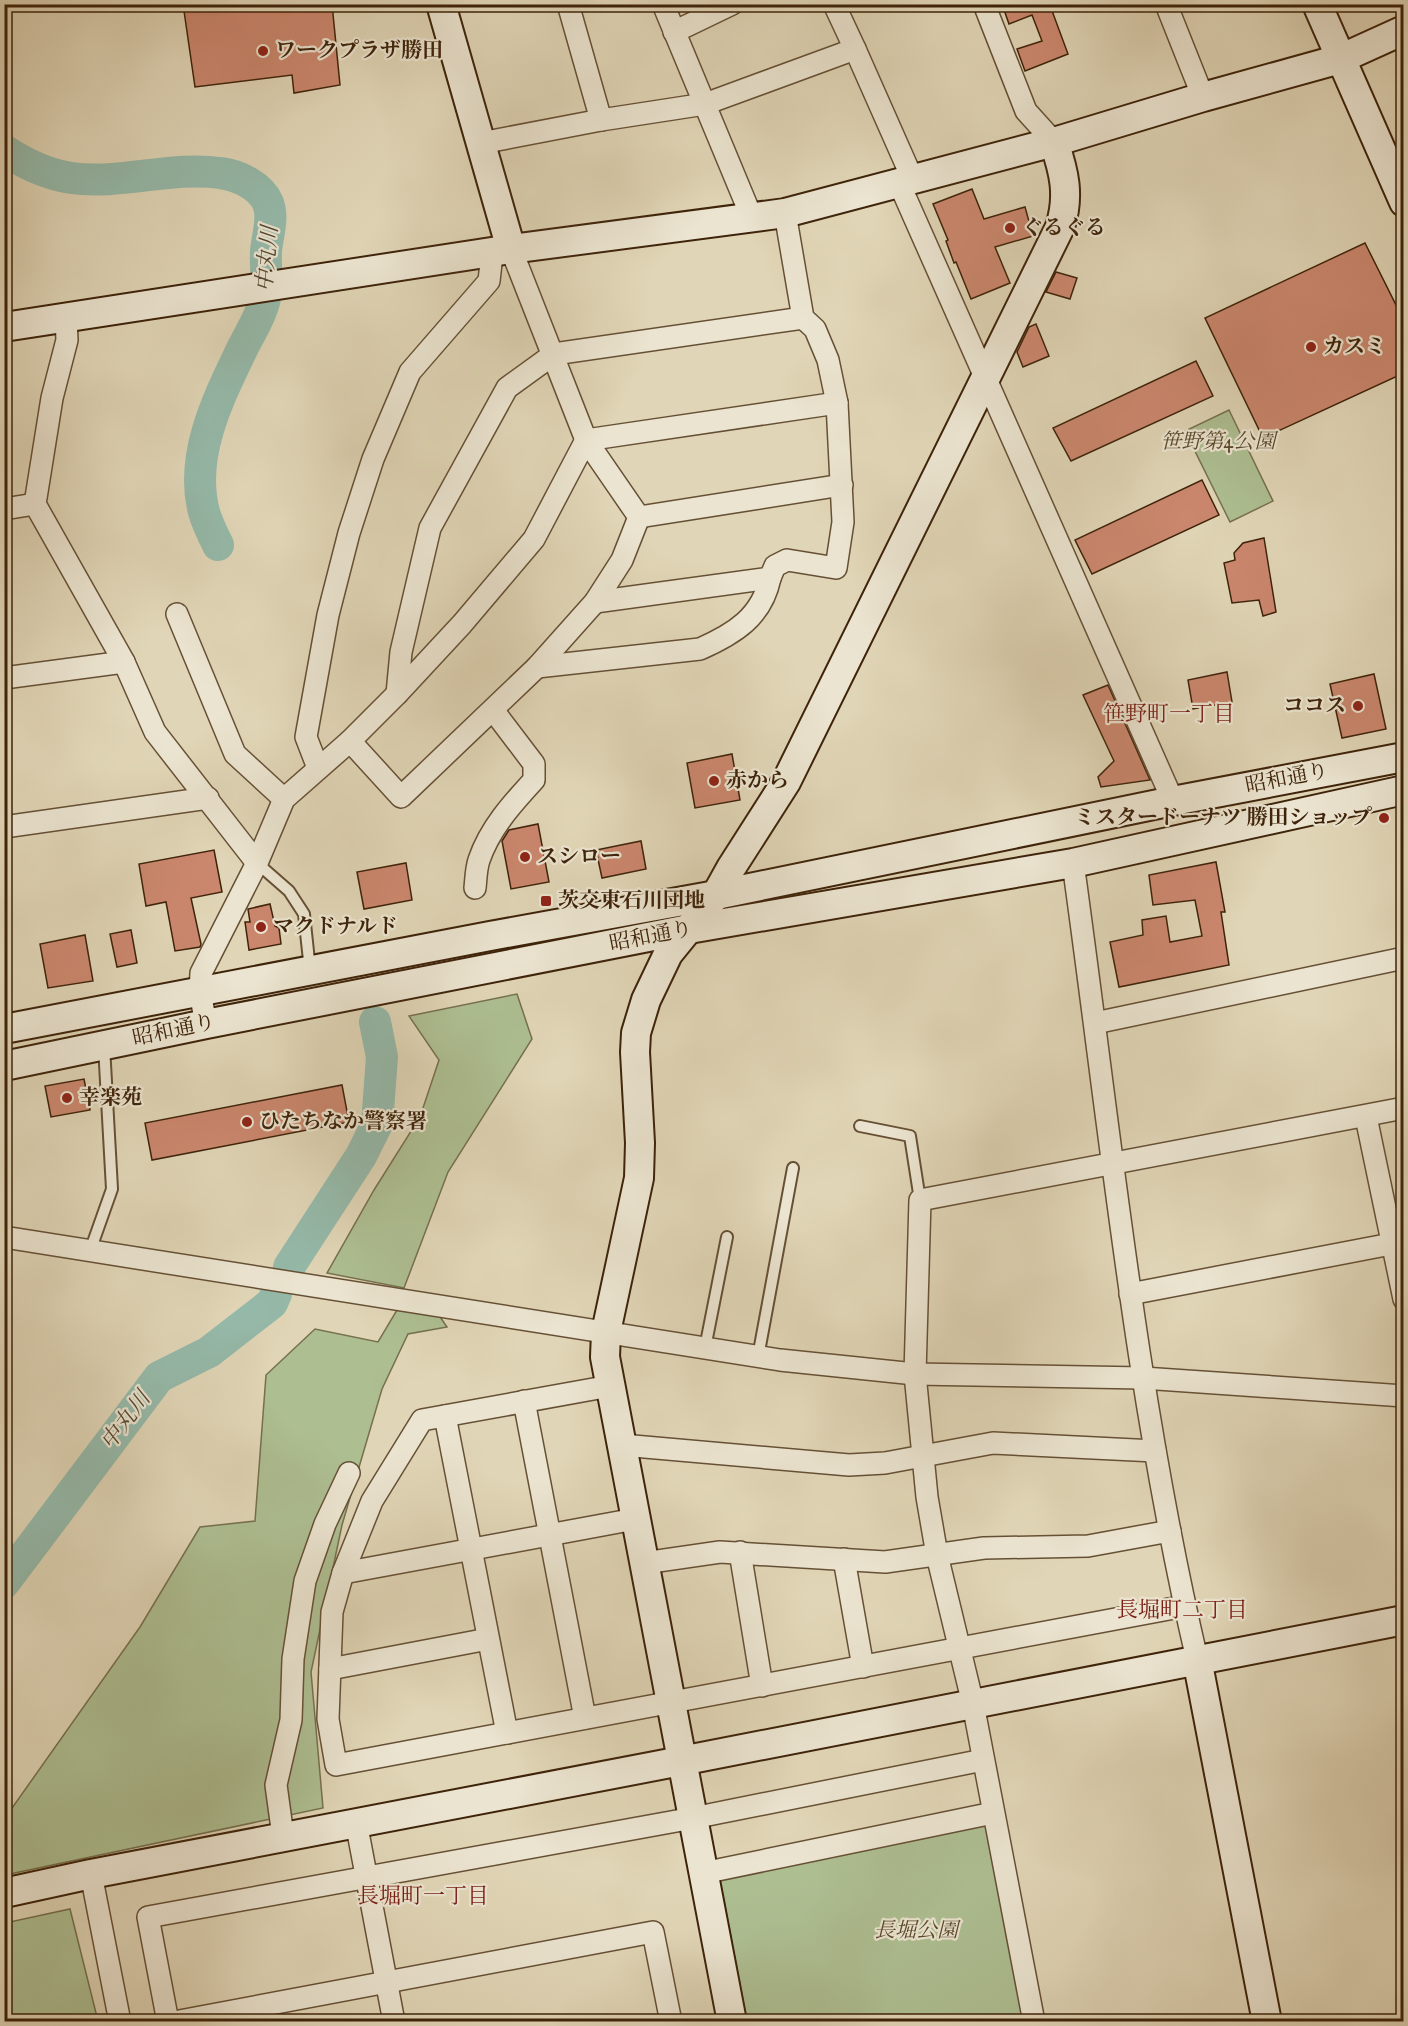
<svg xmlns="http://www.w3.org/2000/svg" width="1408" height="2026" font-family="'IM FELL English','Noto Serif JP',serif">
	<style>
		.green { fill: #adbe91; stroke: #76704e; stroke-width: 1.5 }
		.lines { fill: none; stroke-linecap: round; stroke-linejoin: round }
		.river { stroke: #95b9a9; stroke-width: 32 }
		.building { fill: #cb876e; stroke: #3e230a; stroke-width: 1.5 }
		.lane-casing { stroke: #665035; stroke-width: 14 }
		.street-casing { stroke: #665035; stroke-width: 24 }
		.secondary-casing { stroke: #3e230a; stroke-width: 32 }
		.lane { stroke: #ebe4d0; stroke-width: 10 }
		.street { stroke: #ebe4d0; stroke-width: 21 }
		.secondary { stroke: #ebe4d0; stroke-width: 28 }
		.poi-dot { fill: #8f2418; stroke: #ebe4d0; stroke-width: 2 }
		.labels { text-anchor: middle; dominant-baseline: central; stroke-width: 4.5; stroke-linejoin: round; paint-order: stroke }
		.poi-label { font-size: 21px; font-weight: bold; fill: #3e230a; stroke: #ebe4d0; text-anchor: start }
		.park-label { font-size: 21px; font-style: italic; fill: #5a4a2c; stroke: #ebe4d0 }
		.street-label { font-size: 21px; fill: #3e230a; stroke: #ebe4d0 }
		.water-label { font-size: 22px; font-style: italic; fill: #544832; stroke: #ebe4d0 }
		.neighbourhood-label { font-size: 22px; fill: #7a1f14; stroke: #ebe4d0 }
	</style>
	<rect width="100%" height="100%" fill="#e0d5b6"/>
	<filter id="stains"><feTurbulence type="fractalNoise" baseFrequency=".00333" numOctaves="4"/><feColorMatrix values="0 0 0 0 .2 0 0 0 0 .09 0 0 0 0 .02 0 0 0 .5 -.17"/></filter>
	<radialGradient id="worn" r=".72"><stop offset=".6" stop-color="#630" stop-opacity="0"/><stop offset="1" stop-color="#630" stop-opacity=".3"/></radialGradient>
	<g class="green">
		<polygon points="1229,410 1273,501 1230,522 1185,431"/>
		<polygon points="517,994 532,1039 448,1172 404,1288 327,1273 374,1190 420,1117 439,1060 409,1016"/>
		<polygon points="434,1308 447,1327 408,1334 382,1389 342,1525 311,1672 323,1808 5,1875 5,1818 140,1627 200,1527 255,1521 266,1375 315,1329 378,1342 397,1310"/>
		<polygon points="989,1824 1027,2021 747,2021 719,1875"/>
		<polygon points="70,1909 98,2021 5,2021 5,1923"/>
	</g>
	<g class="lines">
		<g class="river">
			<path d="M 4,150 C 25,164 46,174 71,178 C 120,185 172,166 220,173 C 238,175 261,186 268,203 C 274,219 267,236 266,252 C 265,268 269,287 264,302 C 260,318 250,333 243,347 C 219,397 189,455 204,512 C 207,523 213,535 218,545"/>
			<polyline points="289,1267 361,1156 377,1124 382,1057 375,1022"/>
			<polyline points="4,1583 159,1377 209,1352 272,1303 276,1294"/>
		</g>
	</g>
	<g class="building">
		<polygon points="183,4 332,4 340,85 294,93 292,75 195,87"/>
		<polygon points="1002,4 1057,4 1051,8 1068,54 1025,71 1017,49 1042,41 1032,15 1009,24"/>
		<polygon points="972,189 984,219 1025,207 1033,236 995,247 1010,283 971,299 956,262 954,263 946,241 948,240 933,204"/>
		<polygon points="1365,243 1404,321 1404,373 1263,438 1205,318"/>
		<polygon points="1056,272 1077,278 1070,299 1046,292"/>
		<polygon points="1036,324 1049,356 1023,367 1017,352 1029,327"/>
		<polygon points="1196,361 1213,396 1071,461 1053,428"/>
		<polygon points="1202,480 1219,515 1092,574 1075,540"/>
		<polygon points="1264,538 1276,612 1263,616 1259,600 1232,603 1224,563 1235,560 1234,553 1243,543"/>
		<polygon points="1227,672 1232,702 1193,709 1188,680"/>
		<polygon points="1374,674 1386,729 1342,738 1330,684"/>
		<polygon points="1108,685 1150,780 1101,787 1098,777 1114,761 1083,695"/>
		<polygon points="732,754 740,800 695,808 687,763"/>
		<polygon points="538,824 549,882 511,889 502,841 509,830"/>
		<polygon points="641,841 646,869 602,878 596,850"/>
		<polygon points="214,850 222,892 191,898 201,944 200,947 175,951 166,902 146,906 139,864"/>
		<polygon points="1216,862 1225,912 1221,912 1229,965 1119,987 1110,942 1143,935 1142,920 1166,916 1170,942 1202,936 1195,900 1153,905 1149,875"/>
		<polygon points="406,863 412,900 364,909 357,872"/>
		<polygon points="270,904 275,926 279,928 281,944 249,950 245,922 250,922 248,909"/>
		<polygon points="131,930 137,963 117,967 110,934"/>
		<polygon points="85,935 93,981 48,988 40,944"/>
		<polygon points="84,1079 90,1110 51,1117 45,1086"/>
		<polygon points="342,1085 349,1122 152,1160 145,1123"/>
	</g>
	<g class="lines">
		<g class="lane-casing">
			<g id="lane">
				<polyline points="257,863 289,891 304,914 310,970"/>
				<polyline points="860,1126 910,1136 920,1200"/>
				<polyline points="90,1251 112,1189 104,1046"/>
				<polyline points="705,1348 727,1237"/>
				<polyline points="758,1357 793,1168"/>
			</g>
		</g>
		<g class="street-casing">
			<g id="street">
				<polyline points="568,4 601,120 705,104 855,49 834,4"/>
				<polyline points="663,4 752,218"/>
				<polyline points="984,4 1026,111 1054,142"/>
				<polyline points="1166,4 1203,97"/>
				<polyline points="674,32 732,4"/>
				<polyline points="855,49 913,180"/>
				<polyline points="481,143 601,120"/>
				<polyline points="899,183 1173,801"/>
				<polyline points="511,249 586,440 639,517"/>
				<polyline points="66,318 67,340 52,398 35,504 124,662 155,732 257,863"/>
				<polyline points="586,440 837,403"/>
				<polyline points="4,509 35,504"/>
				<polyline points="639,517 842,485"/>
				<polyline points="595,602 770,578 775,566 787,560 836,568 843,522 837,403 828,360 815,329 803,318 785,213"/>
				<polyline points="177,614 235,754 284,799"/>
				<path d="M 537,667 L 700,649 C 734,634 762,617 770,578"/>
				<polyline points="4,678 124,662"/>
				<polyline points="397,694 401,652 430,528 507,388 554,354 803,318"/>
				<polyline points="350,741 401,797 537,667 595,602 622,560 639,517"/>
				<polyline points="318,768 306,737 328,615 349,533 373,459 410,372 489,281 492,254"/>
				<polyline points="4,827 208,798"/>
				<path d="M 1073,863 C 1110,1129 1136,1398 1197,1659"/>
				<path d="M 475,888 C 476,879 476,869 479,860 C 490,828 512,804 534,780 L 534,764 L 493,710"/>
				<polyline points="1095,1023 1404,958"/>
				<polyline points="206,1024 200,992 201,973 257,863 284,799 350,741 397,694 462,624 534,539 586,440"/>
				<polyline points="1366,1117 1404,1299"/>
				<polyline points="4,1237 780,1360 915,1374 1143,1378 1404,1396"/>
				<polyline points="1130,1294 1391,1244"/>
				<polyline points="610,1386 422,1420 372,1501 343,1573 332,1612 328,1719 336,1765 1185,1606"/>
				<polyline points="524,1401 585,1718"/>
				<polyline points="445,1416 507,1733"/>
				<polyline points="622,1445 849,1465 885,1463 993,1443 1155,1451"/>
				<polyline points="740,1552 762,1686"/>
				<polyline points="844,1559 863,1667"/>
				<polyline points="644,1563 720,1552 885,1562 984,1548 1088,1546 1170,1531"/>
				<polyline points="343,1573 635,1519"/>
				<polyline points="330,1669 488,1639"/>
				<polyline points="356,1822 394,2022"/>
				<polyline points="283,1836 276,1785 291,1720 293,1659 305,1581 325,1524 349,1473"/>
				<polyline points="703,1873 993,1813"/>
				<polyline points="91,1874 120,2022"/>
				<polyline points="168,2022 148,1917 693,1818 983,1760"/>
				<polyline points="174,2022 653,1932 671,2022"/>
				<polyline points="1034,2022 973,1704 937,1555 927,1497 915,1374 920,1200 1404,1108"/>
			</g>
		</g>
		<g class="secondary-casing">
			<g id="secondary">
				<polyline points="441,4 511,249"/>
				<polyline points="1317,4 1404,202"/>
				<polyline points="4,327 511,249 785,213 1054,142 1203,97 1340,59 1404,30"/>
				<polyline points="4,1029 490,936 716,895 1173,801 1404,757"/>
				<polyline points="4,1066 206,1024 689,929 1073,863 1404,790"/>
				<polyline points="1197,1659 1267,2022"/>
				<polyline points="4,1893 91,1874 681,1761 1404,1620"/>
				<path d="M 732,2022 L 605,1357 L 606,1332 L 639,1178 L 640,1143 L 635,1052 L 636,1033 L 646,1000 L 668,954 L 716,895 L 731,868 L 786,782 L 1060,227 C 1070,195 1064,172 1054,142"/>
			</g>
		</g>
		<use href="#lane" class="lane"/>
		<use href="#street" class="street"/>
		<use href="#secondary" class="secondary"/>
	</g>
	<g class="poi-dot">
		<circle cx="263" cy="51" r="6"/>
		<circle cx="1010" cy="228" r="6"/>
		<circle cx="1311" cy="347" r="6"/>
		<circle cx="1358" cy="706" r="6"/>
		<circle cx="714" cy="781" r="6"/>
		<circle cx="1384" cy="818" r="6"/>
		<circle cx="525" cy="857" r="6"/>
		<rect x="540" y="895" width="12" height="12" rx="3"/>
		<circle cx="261" cy="927" r="6"/>
		<circle cx="67" cy="1098" r="6"/>
		<circle cx="247" cy="1122" r="6"/>
	</g>
	<g class="labels">
		<g class="poi-label">
			<text x="275" y="51">ワークプラザ勝田</text>
			<text x="1022" y="228">ぐるぐる</text>
			<text x="1323" y="347">カスミ</text>
			<text x="1346" y="706" text-anchor="end">ココス</text>
			<text x="726" y="781">赤から</text>
			<text x="1372" y="818" text-anchor="end">ミスタードーナツ 勝田ショップ</text>
			<text x="537" y="857">スシロー</text>
			<text x="558" y="901">茨交東石川団地</text>
			<text x="273" y="927">マクドナルド</text>
			<text x="79" y="1098">幸楽苑</text>
			<text x="259" y="1122">ひたちなか警察署</text>
		</g>
		<g class="park-label">
			<text x="1218" y="442">笹野第4公園</text>
			<text x="916" y="1931">長堀公園</text>
		</g>
		<g class="street-label">
			<text transform="translate(1287 779) rotate(-11)">昭和通り</text>
			<text transform="translate(651 937) rotate(-11)">昭和通り</text>
			<text transform="translate(174 1031) rotate(-12)">昭和通り</text>
		</g>
		<g class="water-label">
			<text transform="translate(268 259) rotate(-85)">中丸川</text>
			<text transform="translate(126 1421) rotate(-53)">中丸川</text>
		</g>
		<g class="neighbourhood-label">
			<text x="1169" y="715">笹野町一丁目</text>
			<text x="1182" y="1611">長堀町二丁目</text>
			<text x="423" y="1897">長堀町一丁目</text>
		</g>
	</g>
	<rect width="1408" height="2026" fill="none" stroke="#e0d5b6" stroke-width="24"/>
	<rect x="6" y="6" width="1396" height="2014" fill="none" stroke="#3e230a" stroke-width="3"/>
	<rect x="12" y="12" width="1384" height="2002" fill="none" stroke="#3e230a" stroke-width="1.5"/>
	<rect width="100%" height="100%" filter="url(#stains)"/>
	<rect width="100%" height="100%" fill="url(#worn)"/>
</svg>
